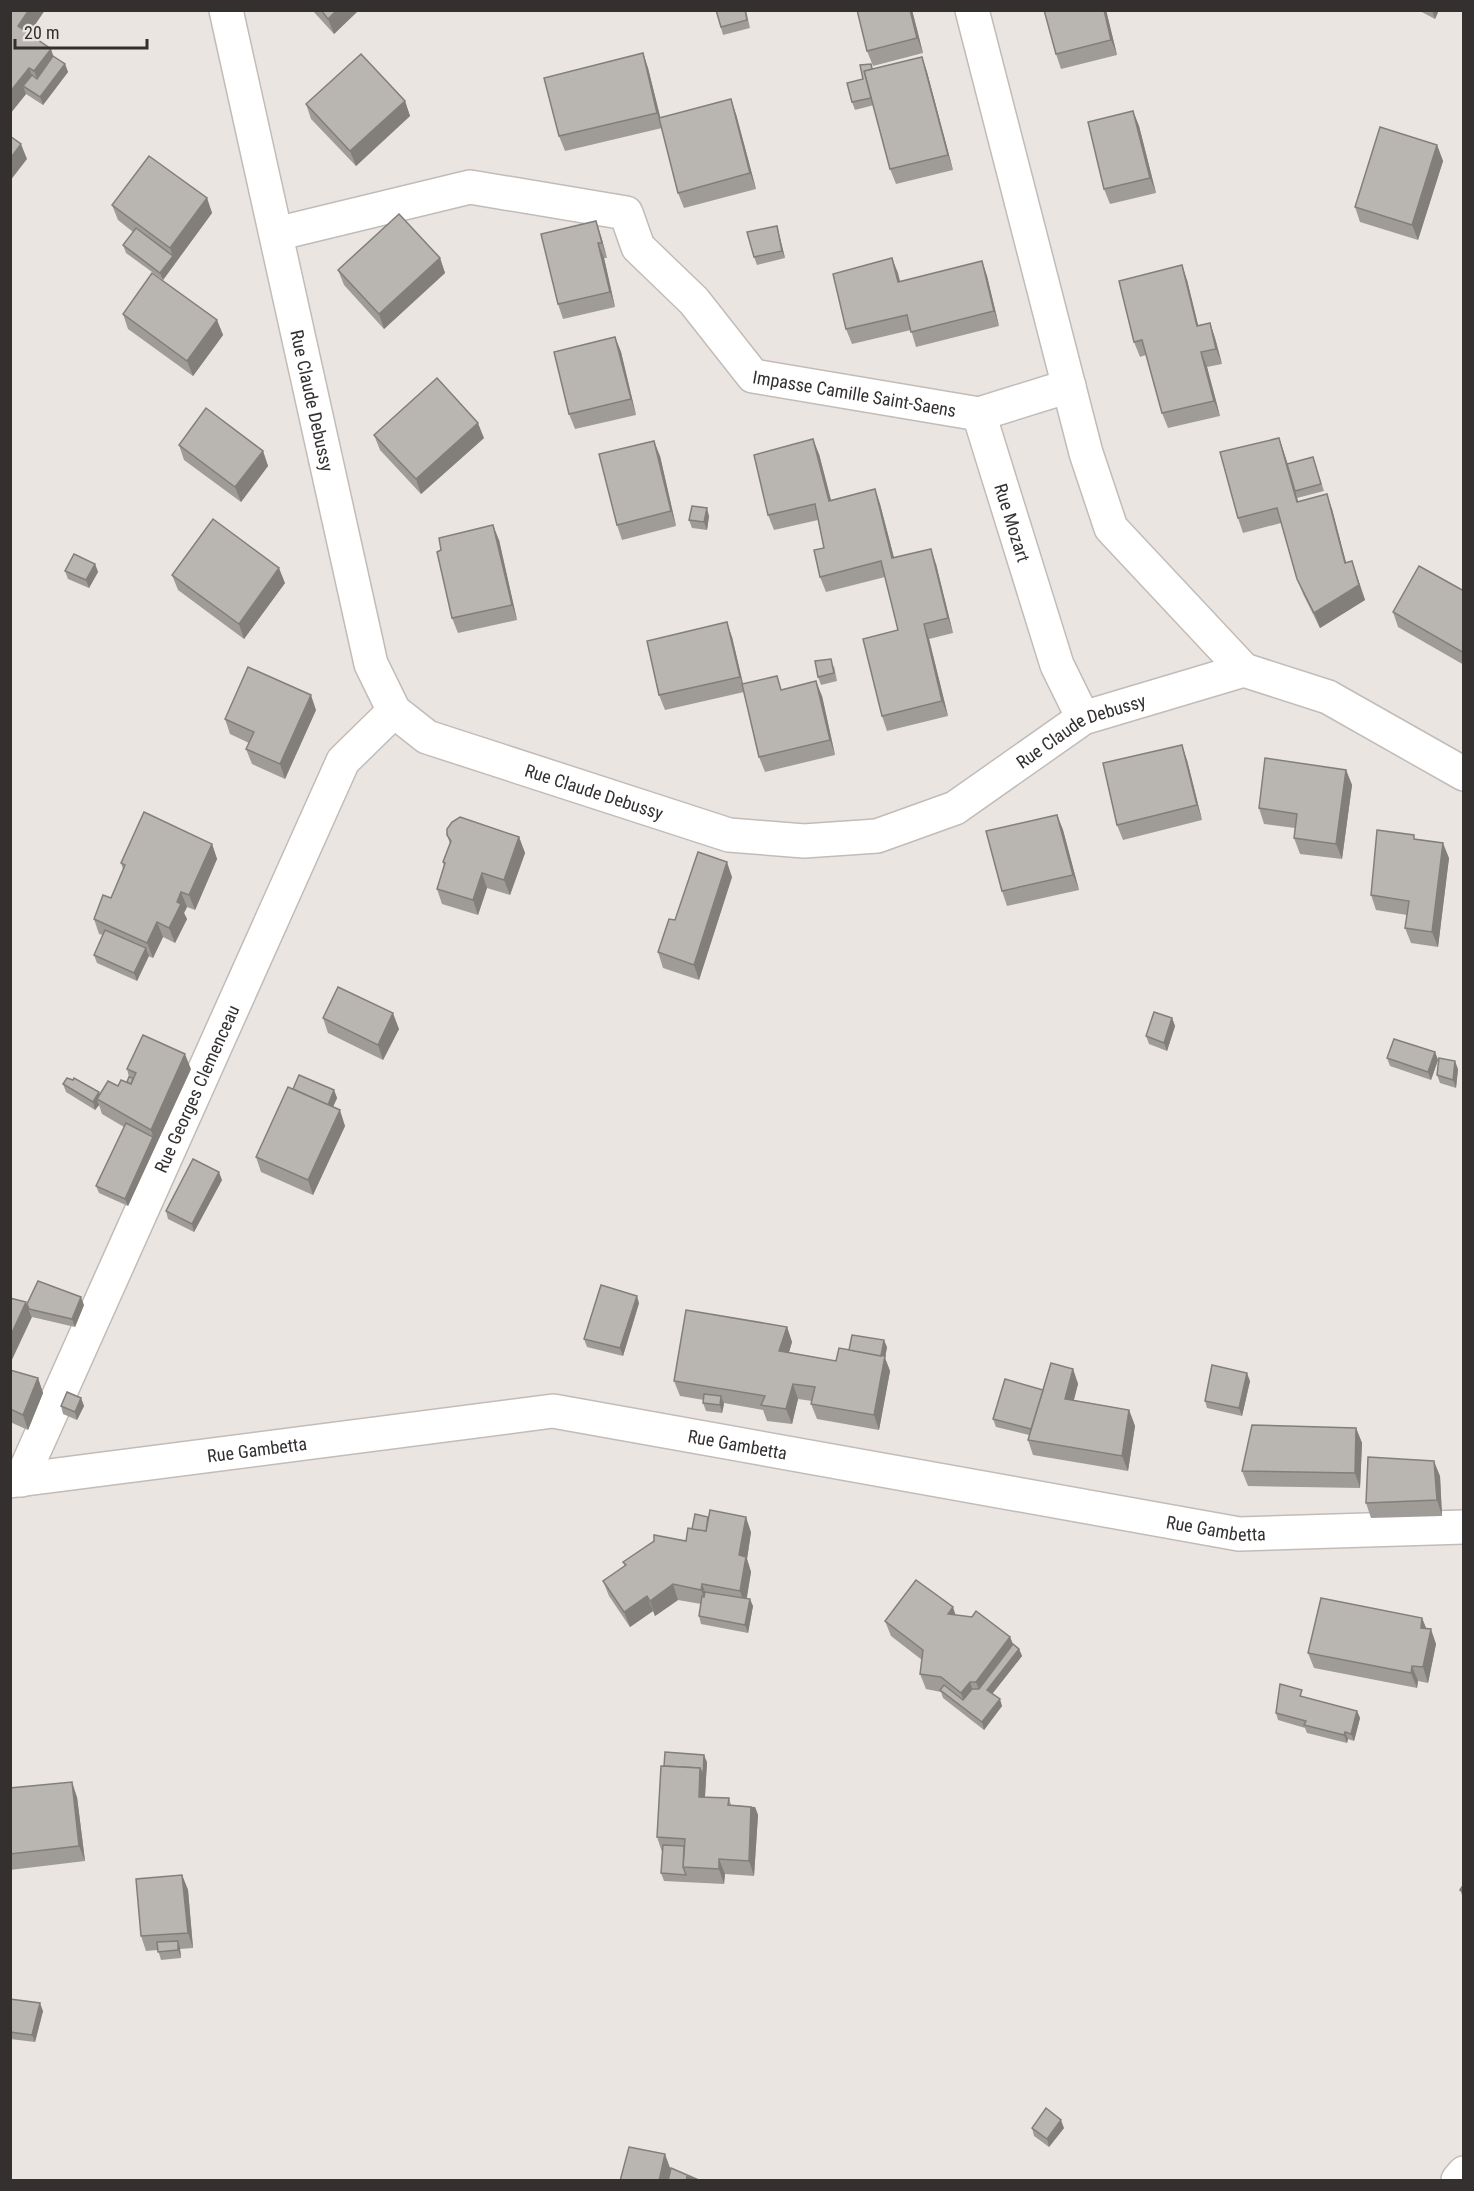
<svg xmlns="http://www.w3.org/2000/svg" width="1474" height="2191" font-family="'Roboto Condensed',sans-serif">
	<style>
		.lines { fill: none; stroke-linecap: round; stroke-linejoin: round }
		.minor-casing { stroke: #c2bcb9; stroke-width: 36 }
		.minor { stroke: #fff; stroke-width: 33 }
		.wall { fill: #9f9c97 }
		.shaded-wall { fill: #827f7b }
		.building { fill: #b9b5b0; stroke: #827f7b; stroke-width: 1.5 }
		.labels { text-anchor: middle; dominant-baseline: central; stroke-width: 4.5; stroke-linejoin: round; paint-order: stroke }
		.street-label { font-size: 18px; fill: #33302f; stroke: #eae5e1 }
	</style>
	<rect width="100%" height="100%" fill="#eae5e1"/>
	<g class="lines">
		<g class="minor-casing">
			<g id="minor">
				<path id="s1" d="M 226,10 L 371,664 L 394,711 L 427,737 L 729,835 L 804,841 L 877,836 L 955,808 L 1083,718 L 1244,670 L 1328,697 L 1464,774"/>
				<polyline points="972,10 1086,453 1111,528 1244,670"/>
				<path id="s2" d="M 276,234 L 470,187 L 626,213 L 638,247 L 694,301 L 753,376 L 979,414"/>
				<path id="s3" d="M 1069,386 L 979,414 L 1057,665 L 1083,718"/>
				<path id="s4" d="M 21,1480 L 343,761 L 394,711"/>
				<path id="s5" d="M 10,1481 L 553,1411 L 1239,1534 L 1464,1527"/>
				<polyline points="1458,2180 1464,2173"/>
			</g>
		</g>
		<use href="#minor" class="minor"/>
	</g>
	<g class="wall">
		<polygon points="10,10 45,10 29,33 53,56 65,64 68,72 43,105 26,94 10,114"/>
		<polygon points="312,10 359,10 334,34"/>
		<polygon points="716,10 746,10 750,28 723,35"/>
		<polygon points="912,10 923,53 873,66 867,51"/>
		<polygon points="1044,10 1106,10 1117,55 1061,69 1056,54"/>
		<polygon points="1418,10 1439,10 1435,19"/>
		<polygon points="643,53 648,68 660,117 736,114 756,189 684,208 678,193 662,128 565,151 559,136"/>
		<polygon points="922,57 927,72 953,170 896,184 890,169 874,105 855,110 852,102 871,64 873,69"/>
		<polygon points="405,101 410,116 356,166 311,119 306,104"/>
		<polygon points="1133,111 1139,126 1156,193 1110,204 1104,189"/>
		<polygon points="1437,145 1443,161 1418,240 1360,222 1355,207"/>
		<polygon points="207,198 212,213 163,280 126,253 123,245 133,232 118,220 112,205"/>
		<polygon points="779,234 785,258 757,265 754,257"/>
		<polygon points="601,236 607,258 604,258 615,307 563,319 558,304"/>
		<polygon points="440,258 445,273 384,329 344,285 338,270"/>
		<polygon points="892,258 900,282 982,261 987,276 999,326 916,347 911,330 852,344 846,329"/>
		<polygon points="1187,280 1198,325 1210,323 1215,338 1222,364 1207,367 1220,416 1168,428 1162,413 1146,355 1140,357 1134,342"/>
		<polygon points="123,314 217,320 223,335 193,376 128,329"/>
		<polygon points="615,337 621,352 636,415 575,429 569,414"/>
		<polygon points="374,435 484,438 421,494 380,450"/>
		<polygon points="1279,438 1288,464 1313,457 1324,491 1297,498 1298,502 1332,509 1346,562 1357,576 1365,600 1320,628 1303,594 1297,579 1281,523 1243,533 1238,518"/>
		<polygon points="179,445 263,451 268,466 241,502 184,460"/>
		<polygon points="819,454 831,500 875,489 880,504 894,558 936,564 953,633 929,639 948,716 887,731 882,716 898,630 885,577 826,592 820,577 824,548 818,520 774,530 768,515"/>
		<polygon points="660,456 676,526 622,540 617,525"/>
		<polygon points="709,516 707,530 692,528 689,520"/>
		<polygon points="499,540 517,620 458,633 452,618 441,550"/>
		<polygon points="95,564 98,572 89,588 68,579 65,571"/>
		<polygon points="172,575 285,583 244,639 178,590"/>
		<polygon points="1464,591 1464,665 1398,627 1393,612"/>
		<polygon points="732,637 743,684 822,696 835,755 765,772 759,757 744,692 665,710 659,695"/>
		<polygon points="834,666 837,681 821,685 818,677"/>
		<polygon points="316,710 285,779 252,764 246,749 249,743 230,734 225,719"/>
		<polygon points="1187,760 1202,820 1123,840 1117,825"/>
		<polygon points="1346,770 1352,785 1342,859 1300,854 1294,838 1295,828 1264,824 1259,808"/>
		<polygon points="1057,815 1063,830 1079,890 1007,906 1002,891"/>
		<polygon points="447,835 519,837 525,853 510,895 487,888 478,915 442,904 437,889 444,866 443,862 450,844"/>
		<polygon points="1416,839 1449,858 1438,947 1411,943 1405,928 1407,915 1376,910 1371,895"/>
		<polygon points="212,844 217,859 195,910 187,907 184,913 187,919 175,943 163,937 153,958 148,956 137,981 97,963 94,955 103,935 99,934 94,919 111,898 123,869 121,863"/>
		<polygon points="732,877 699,980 663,968 658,952"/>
		<polygon points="323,1018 399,1029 383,1060 328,1033"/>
		<polygon points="1172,1018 1175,1026 1167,1051 1149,1044 1146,1036"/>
		<polygon points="1435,1052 1438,1060 1431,1080 1390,1066 1387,1058"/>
		<polygon points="127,1069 191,1069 128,1206 99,1193 96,1186 124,1127 102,1114 99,1105 95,1110 66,1092 63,1084 100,1094 127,1082 129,1077"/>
		<polygon points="1458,1069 1456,1088 1440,1083 1437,1075"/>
		<polygon points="293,1089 334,1090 337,1098 333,1107 345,1126 313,1195 261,1172 256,1157"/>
		<polygon points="222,1180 194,1232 168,1219 166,1211"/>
		<polygon points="639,1303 623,1356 587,1347 584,1339"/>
		<polygon points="27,1304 84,1305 75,1327 32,1317"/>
		<polygon points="787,1327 792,1342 789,1352 836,1361 849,1350 887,1347 885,1358 890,1371 879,1430 817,1419 811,1404 812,1401 798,1399 792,1424 767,1421 763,1410 724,1403 722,1413 706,1411 703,1403 704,1400 680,1396 674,1381"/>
		<polygon points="1073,1369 1078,1384 1074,1400 1129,1410 1135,1426 1128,1471 1033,1455 1028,1440 1029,1435 996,1427 993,1419 1043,1390"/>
		<polygon points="10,1370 38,1378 43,1393 28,1430 10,1422"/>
		<polygon points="1250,1381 1242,1416 1207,1408 1205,1401"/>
		<polygon points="81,1398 84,1406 77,1420 63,1414 61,1406"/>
		<polygon points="1356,1428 1362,1443 1360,1488 1248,1486 1242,1471"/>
		<polygon points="1440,1476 1442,1516 1371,1518 1366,1503"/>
		<polygon points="751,1532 747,1559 751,1572 747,1598 753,1606 748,1633 701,1624 699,1616 701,1604 678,1600 655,1616 653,1611 630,1627 609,1596 603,1581 625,1566 623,1562 686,1541"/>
		<polygon points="956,1615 1010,1637 1013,1644 1019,1649 1022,1656 992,1694 1002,1706 984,1730 943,1698 941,1692 926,1689 920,1674 922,1660 891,1636 885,1621"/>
		<polygon points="1422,1618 1426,1628 1436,1644 1428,1683 1418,1681 1417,1688 1314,1668 1308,1653"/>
		<polygon points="1304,1697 1357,1711 1360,1718 1354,1741 1348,1739 1347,1743 1307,1733 1305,1728 1278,1720 1276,1713"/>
		<polygon points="707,1762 705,1797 729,1798 731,1805 755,1807 758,1815 754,1876 725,1874 724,1884 664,1881 661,1873 662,1852 657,1837"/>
		<polygon points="10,1788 77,1797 85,1861 10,1870"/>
		<polygon points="182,1875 188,1890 193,1948 180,1949 181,1958 161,1960 158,1950 146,1951 141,1936"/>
		<polygon points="1464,1884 1464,1900 1460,1890"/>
		<polygon points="10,1999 43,2011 35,2042 10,2039"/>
		<polygon points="1032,2128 1064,2128 1049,2147 1034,2136"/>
	</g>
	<g class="shaded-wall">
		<polygon points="29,10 45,10 24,41 18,26"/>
		<polygon points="337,10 359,10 334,34 328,19"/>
		<polygon points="910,10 912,10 923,53 917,38"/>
		<polygon points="1104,10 1106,10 1117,55 1111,40"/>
		<polygon points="1432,10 1439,10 1435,19"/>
		<polygon points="51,49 56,64 40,86 34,71"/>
		<polygon points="643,53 648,68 663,128 657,113"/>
		<polygon points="922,57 927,72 953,170 948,155"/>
		<polygon points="65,64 68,72 43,105 40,97"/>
		<polygon points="29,68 35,83 23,86 26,94 10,114 10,92"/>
		<polygon points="731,99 736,114 756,189 750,173"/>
		<polygon points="405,101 410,116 356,166 350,151"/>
		<polygon points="1133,111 1139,126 1156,193 1150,178"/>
		<polygon points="21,144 27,159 10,181 10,159"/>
		<polygon points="1437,145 1443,161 1418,240 1412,225"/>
		<polygon points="207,198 212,213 163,280 160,273 173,256 170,248"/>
		<polygon points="596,221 601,236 607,258 602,243"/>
		<polygon points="777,226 785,258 782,251"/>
		<polygon points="598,243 604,258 615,307 610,292"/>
		<polygon points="440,258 445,273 384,329 379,314"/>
		<polygon points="892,258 898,273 904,297 898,282"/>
		<polygon points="982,261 987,276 999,326 994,311"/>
		<polygon points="1182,265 1187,280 1202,341 1197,326"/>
		<polygon points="217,320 223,335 193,376 187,361"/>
		<polygon points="1210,323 1215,338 1222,364 1216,349"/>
		<polygon points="615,337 621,352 636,415 631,399"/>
		<polygon points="1201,352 1207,367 1220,416 1214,401"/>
		<polygon points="478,423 484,438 421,494 416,479"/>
		<polygon points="1279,438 1284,453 1303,518 1297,502"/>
		<polygon points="813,439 819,454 835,516 829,501"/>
		<polygon points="654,441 660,456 676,526 671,511"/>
		<polygon points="263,451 268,466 241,502 235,487"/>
		<polygon points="875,489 880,504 898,573 892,558"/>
		<polygon points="1327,494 1332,509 1350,578 1345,563"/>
		<polygon points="707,508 709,516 707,530 704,522"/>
		<polygon points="493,525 499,540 517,620 512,605"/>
		<polygon points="931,549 936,564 953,633 948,618"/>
		<polygon points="1352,561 1365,600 1320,628 1314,613"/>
		<polygon points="95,564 98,572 89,588 86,580"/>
		<polygon points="279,568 285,583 244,639 239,624"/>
		<polygon points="727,622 732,637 745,692 740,677"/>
		<polygon points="924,624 929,639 948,716 942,701"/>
		<polygon points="816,681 822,696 835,755 830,740"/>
		<polygon points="311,695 316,710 285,779 280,764"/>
		<polygon points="1182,745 1187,760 1202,820 1197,805"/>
		<polygon points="1346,770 1352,785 1342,859 1336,844"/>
		<polygon points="1057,815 1063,830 1079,890 1073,875"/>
		<polygon points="519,837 525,853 510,895 504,880"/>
		<polygon points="1443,843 1449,858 1438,947 1432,932"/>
		<polygon points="212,844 217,859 195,910 189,895"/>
		<polygon points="727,862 732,877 699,980 694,965"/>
		<polygon points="482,873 487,888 478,915 473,900"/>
		<polygon points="181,892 187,907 184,913 187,919 175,943 169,928 177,902"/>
		<polygon points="157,922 163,937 153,958 147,943"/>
		<polygon points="146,948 149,956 137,981 134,973"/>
		<polygon points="393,1013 399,1029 383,1060 378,1045"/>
		<polygon points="1172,1018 1175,1026 1167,1051 1164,1043"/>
		<polygon points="1435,1052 1438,1060 1431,1080 1428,1072"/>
		<polygon points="185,1054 191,1069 128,1206 125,1199 153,1137 151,1130"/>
		<polygon points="1455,1061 1458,1069 1456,1088 1453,1080"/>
		<polygon points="334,1090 337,1098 328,1118 325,1110"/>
		<polygon points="99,1092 102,1100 97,1099 99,1105 95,1110 93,1102"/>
		<polygon points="340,1110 345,1126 313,1195 308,1180"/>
		<polygon points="219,1172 222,1180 194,1232 192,1224"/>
		<polygon points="637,1296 639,1303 623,1356 620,1348"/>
		<polygon points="81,1297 84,1305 75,1327 72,1319"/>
		<polygon points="26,1302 32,1317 10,1364 10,1337"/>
		<polygon points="787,1327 792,1342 785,1366 779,1351"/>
		<polygon points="884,1340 887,1347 885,1358 890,1371 879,1430 874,1415"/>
		<polygon points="1073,1369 1078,1384 1070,1414 1065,1399"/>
		<polygon points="1247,1373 1250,1381 1242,1416 1239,1408"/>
		<polygon points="38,1378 43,1393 28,1430 23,1415"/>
		<polygon points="793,1384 798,1399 792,1424 786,1409"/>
		<polygon points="721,1396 724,1404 722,1413 720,1405"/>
		<polygon points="81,1398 84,1406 77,1420 75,1412"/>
		<polygon points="1129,1410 1135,1426 1128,1471 1122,1456"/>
		<polygon points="1356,1428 1362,1443 1360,1488 1355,1473"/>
		<polygon points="1434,1461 1440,1476 1442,1516 1437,1500"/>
		<polygon points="746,1517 751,1532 747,1559 751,1572 745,1606 740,1591 739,1555"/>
		<polygon points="673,1584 678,1600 655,1616 650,1601"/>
		<polygon points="702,1584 708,1599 707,1605 701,1590"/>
		<polygon points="647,1596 653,1611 630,1627 624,1612"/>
		<polygon points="750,1599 753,1606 748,1633 745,1625"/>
		<polygon points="953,1607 958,1622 948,1614"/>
		<polygon points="1422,1618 1428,1633 1421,1628"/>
		<polygon points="1431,1629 1436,1644 1428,1683 1423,1667"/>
		<polygon points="1010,1637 1016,1652 1019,1649 1022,1656 989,1698 982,1697 976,1682"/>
		<polygon points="1412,1666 1418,1681 1417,1688 1411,1673"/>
		<polygon points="970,1682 975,1697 966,1708 961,1693"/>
		<polygon points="1000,1699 1002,1706 984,1730 982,1722"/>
		<polygon points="1357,1711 1360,1718 1354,1741 1351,1734"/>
		<polygon points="1345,1732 1348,1739 1347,1743 1344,1735"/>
		<polygon points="704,1755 707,1762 704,1812 699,1797 700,1768"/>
		<polygon points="72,1782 77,1797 85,1861 79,1846"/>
		<polygon points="751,1807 755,1807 758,1815 754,1876 749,1861"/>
		<polygon points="719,1859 725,1874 724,1884 719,1869"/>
		<polygon points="182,1875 188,1890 193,1948 188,1933"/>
		<polygon points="178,1941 180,1948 181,1958 178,1950"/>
		<polygon points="40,2003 43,2011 35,2042 32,2035"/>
		<polygon points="1061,2120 1064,2128 1049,2147 1047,2139"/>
		<polygon points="665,2154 673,2176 672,2181 659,2181"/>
	</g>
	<g class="building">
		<polygon points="10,10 29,10 18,26 51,49 34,71 29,68 10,92"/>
		<polygon points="321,10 337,10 328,19"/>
		<polygon points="716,10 745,10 747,20 721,27"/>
		<polygon points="857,10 910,10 917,38 867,51"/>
		<polygon points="1044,10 1104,10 1111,40 1056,54"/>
		<polygon points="643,53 657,113 559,136 544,78"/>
		<polygon points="361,54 405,101 350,151 306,104"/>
		<polygon points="53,56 65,64 40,97 23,86 32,75 37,79"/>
		<polygon points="922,57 948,155 890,169 864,71"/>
		<polygon points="871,64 872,69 864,71 871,98 852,102 847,83 863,79 860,65"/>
		<polygon points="731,99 750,173 678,193 659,118"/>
		<polygon points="1133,111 1150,178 1104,189 1088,122"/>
		<polygon points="1380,127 1437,145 1412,225 1355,207"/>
		<polygon points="10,136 21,144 10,159"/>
		<polygon points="149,156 207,198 170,248 112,205"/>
		<polygon points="399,214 440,258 379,314 338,270"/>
		<polygon points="596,221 602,243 598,243 610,292 558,304 541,234"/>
		<polygon points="777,226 782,251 754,257 747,232"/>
		<polygon points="136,228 173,256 160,273 123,245"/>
		<polygon points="892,258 898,282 982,261 994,311 911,332 907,315 846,329 833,274"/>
		<polygon points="1182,265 1197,326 1210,323 1216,349 1201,352 1214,401 1162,413 1142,340 1134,342 1119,281"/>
		<polygon points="152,273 217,320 187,361 123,314"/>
		<polygon points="615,337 631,399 569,414 554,352"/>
		<polygon points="437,378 478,423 416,479 374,435"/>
		<polygon points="206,408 263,451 235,487 179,445"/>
		<polygon points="1279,438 1297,502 1327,494 1345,563 1352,561 1359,585 1314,613 1297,579 1277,508 1238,518 1220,452"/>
		<polygon points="813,439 829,501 875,489 892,558 931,549 948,618 924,624 942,701 882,716 863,639 898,630 881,561 820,577 814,550 824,548 815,504 768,515 754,455"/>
		<polygon points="654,441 671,511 617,525 599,454"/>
		<polygon points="1313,457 1321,484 1295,491 1287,464"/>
		<polygon points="692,506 707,508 704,522 689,520"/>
		<polygon points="213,519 279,568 239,624 172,575"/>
		<polygon points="493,525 512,605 452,618 437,552 441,550 439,538"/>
		<polygon points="74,554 95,564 86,580 65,571"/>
		<polygon points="1419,566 1464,591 1464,653 1393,612"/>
		<polygon points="727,622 740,677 659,695 647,641"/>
		<polygon points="831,659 834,673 818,677 815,661"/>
		<polygon points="248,667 311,695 280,764 246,749 254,732 225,719"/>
		<polygon points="777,676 781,690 816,681 830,740 759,757 742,684"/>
		<polygon points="1182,745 1197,805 1117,825 1103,763"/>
		<polygon points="1265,758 1346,770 1336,844 1294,838 1297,814 1259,808"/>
		<polygon points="144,812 212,844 189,895 181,892 177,902 181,904 169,928 157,922 147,943 94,919 103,895 111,898 125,865 121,863"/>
		<polygon points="1057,815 1073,875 1002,891 986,831"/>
		<polygon points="460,817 519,837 504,880 482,873 473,900 437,889 445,863 443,862 451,841 447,835 447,829 452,822"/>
		<polygon points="1377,830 1414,835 1414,839 1443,843 1432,932 1405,928 1409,901 1371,895"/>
		<polygon points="698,852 727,862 694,965 658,952 669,919 675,920"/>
		<polygon points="105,930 146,948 134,973 94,955"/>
		<polygon points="338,987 393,1013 378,1045 323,1018"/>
		<polygon points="1154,1012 1172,1018 1164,1043 1146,1036"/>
		<polygon points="143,1035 185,1054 151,1130 97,1099 108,1081 118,1086 121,1080 131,1084 136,1073 127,1069"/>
		<polygon points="1394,1039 1435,1052 1428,1072 1387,1058"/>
		<polygon points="1439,1058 1455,1061 1453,1080 1437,1075"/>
		<polygon points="299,1075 334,1090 328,1105 293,1089"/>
		<polygon points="129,1077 133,1078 131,1084 127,1082"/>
		<polygon points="67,1078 73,1080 74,1078 99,1092 93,1102 63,1084"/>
		<polygon points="288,1087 340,1110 308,1180 256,1157"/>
		<polygon points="126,1123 153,1137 125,1199 96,1186"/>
		<polygon points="193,1159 219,1172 192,1224 166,1211"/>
		<polygon points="38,1281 81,1297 72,1319 29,1309 27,1304"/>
		<polygon points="601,1285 637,1296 620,1348 584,1339"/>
		<polygon points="10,1298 26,1302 10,1337"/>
		<polygon points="686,1310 787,1327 779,1351 836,1361 839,1348 885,1356 874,1415 811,1404 815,1387 793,1384 786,1409 761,1405 765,1396 674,1381"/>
		<polygon points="852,1335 884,1340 881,1356 849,1350"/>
		<polygon points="1051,1363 1073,1369 1065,1399 1129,1410 1122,1456 1028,1440"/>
		<polygon points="1212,1365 1247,1373 1239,1408 1205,1401"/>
		<polygon points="10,1370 38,1378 23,1415 10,1409"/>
		<polygon points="1005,1379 1043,1390 1031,1429 993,1419"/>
		<polygon points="67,1392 81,1398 75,1412 61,1406"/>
		<polygon points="704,1394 721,1396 720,1405 703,1403"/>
		<polygon points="1252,1425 1356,1428 1355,1473 1242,1471"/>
		<polygon points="1368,1457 1434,1461 1437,1500 1366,1503"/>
		<polygon points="710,1510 746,1517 739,1555 746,1557 740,1591 702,1584 701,1590 673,1584 650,1601 647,1596 624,1612 603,1581 626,1565 623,1562 654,1541 654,1535 686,1541 688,1528 706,1531"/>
		<polygon points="695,1514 708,1517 706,1531 692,1529"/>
		<polygon points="916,1580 953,1607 948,1614 972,1617 976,1611 1010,1637 976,1682 970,1682 961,1693 941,1677 920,1674 923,1650 885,1621"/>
		<polygon points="705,1592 750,1599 745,1625 699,1616 702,1596 704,1597"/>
		<polygon points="1321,1598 1422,1618 1421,1628 1431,1629 1423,1667 1412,1666 1411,1673 1308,1653"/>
		<polygon points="1013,1644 1019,1649 987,1690 1000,1699 982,1722 940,1690 944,1685 963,1700 972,1689 979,1689"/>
		<polygon points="1280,1684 1302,1690 1300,1696 1357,1711 1351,1734 1345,1732 1344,1735 1304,1725 1306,1721 1276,1713"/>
		<polygon points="665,1752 704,1755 703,1776 700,1768 664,1766"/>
		<polygon points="661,1766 700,1768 699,1797 729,1798 728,1805 751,1807 749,1861 719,1859 719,1869 683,1867 685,1839 657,1837"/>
		<polygon points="72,1782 79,1846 10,1854 10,1788"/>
		<polygon points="663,1845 684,1846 683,1867 686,1875 661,1873"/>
		<polygon points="182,1875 188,1933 141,1936 136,1879"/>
		<polygon points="1464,1884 1464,1892 1460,1890"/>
		<polygon points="178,1941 178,1950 158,1952 157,1942"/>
		<polygon points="10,1999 40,2003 32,2035 10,2032"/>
		<polygon points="1046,2108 1061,2120 1047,2139 1032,2128"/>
		<polygon points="629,2147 665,2154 659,2181 620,2181"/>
		<polygon points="671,2168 701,2181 687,2177 686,2181 668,2181"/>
		<polygon points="687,2177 699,2181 686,2181"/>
	</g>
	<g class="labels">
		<g class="street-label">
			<text stroke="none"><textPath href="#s2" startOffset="670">Impasse Camille Saint-Saens</textPath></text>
			<text stroke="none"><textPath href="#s1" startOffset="400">Rue Claude Debussy</textPath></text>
			<text stroke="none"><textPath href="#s3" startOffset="208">Rue Mozart</textPath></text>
			<text stroke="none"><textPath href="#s1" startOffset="1462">Rue Claude Debussy</textPath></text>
			<text stroke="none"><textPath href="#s1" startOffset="940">Rue Claude Debussy</textPath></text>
			<text stroke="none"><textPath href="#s4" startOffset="429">Rue Georges Clemenceau</textPath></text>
			<text stroke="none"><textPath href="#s5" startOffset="735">Rue Gambetta</textPath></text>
			<text stroke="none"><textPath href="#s5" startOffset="249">Rue Gambetta</textPath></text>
			<text stroke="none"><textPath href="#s5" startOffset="1221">Rue Gambetta</textPath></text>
		</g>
	</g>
	<rect width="1474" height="2191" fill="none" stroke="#33302f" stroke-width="24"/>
	<path d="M15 39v9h132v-9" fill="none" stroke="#33302f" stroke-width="3"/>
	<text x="24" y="39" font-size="18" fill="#33302f" stroke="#eae5e1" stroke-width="4.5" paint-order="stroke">20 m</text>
</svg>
